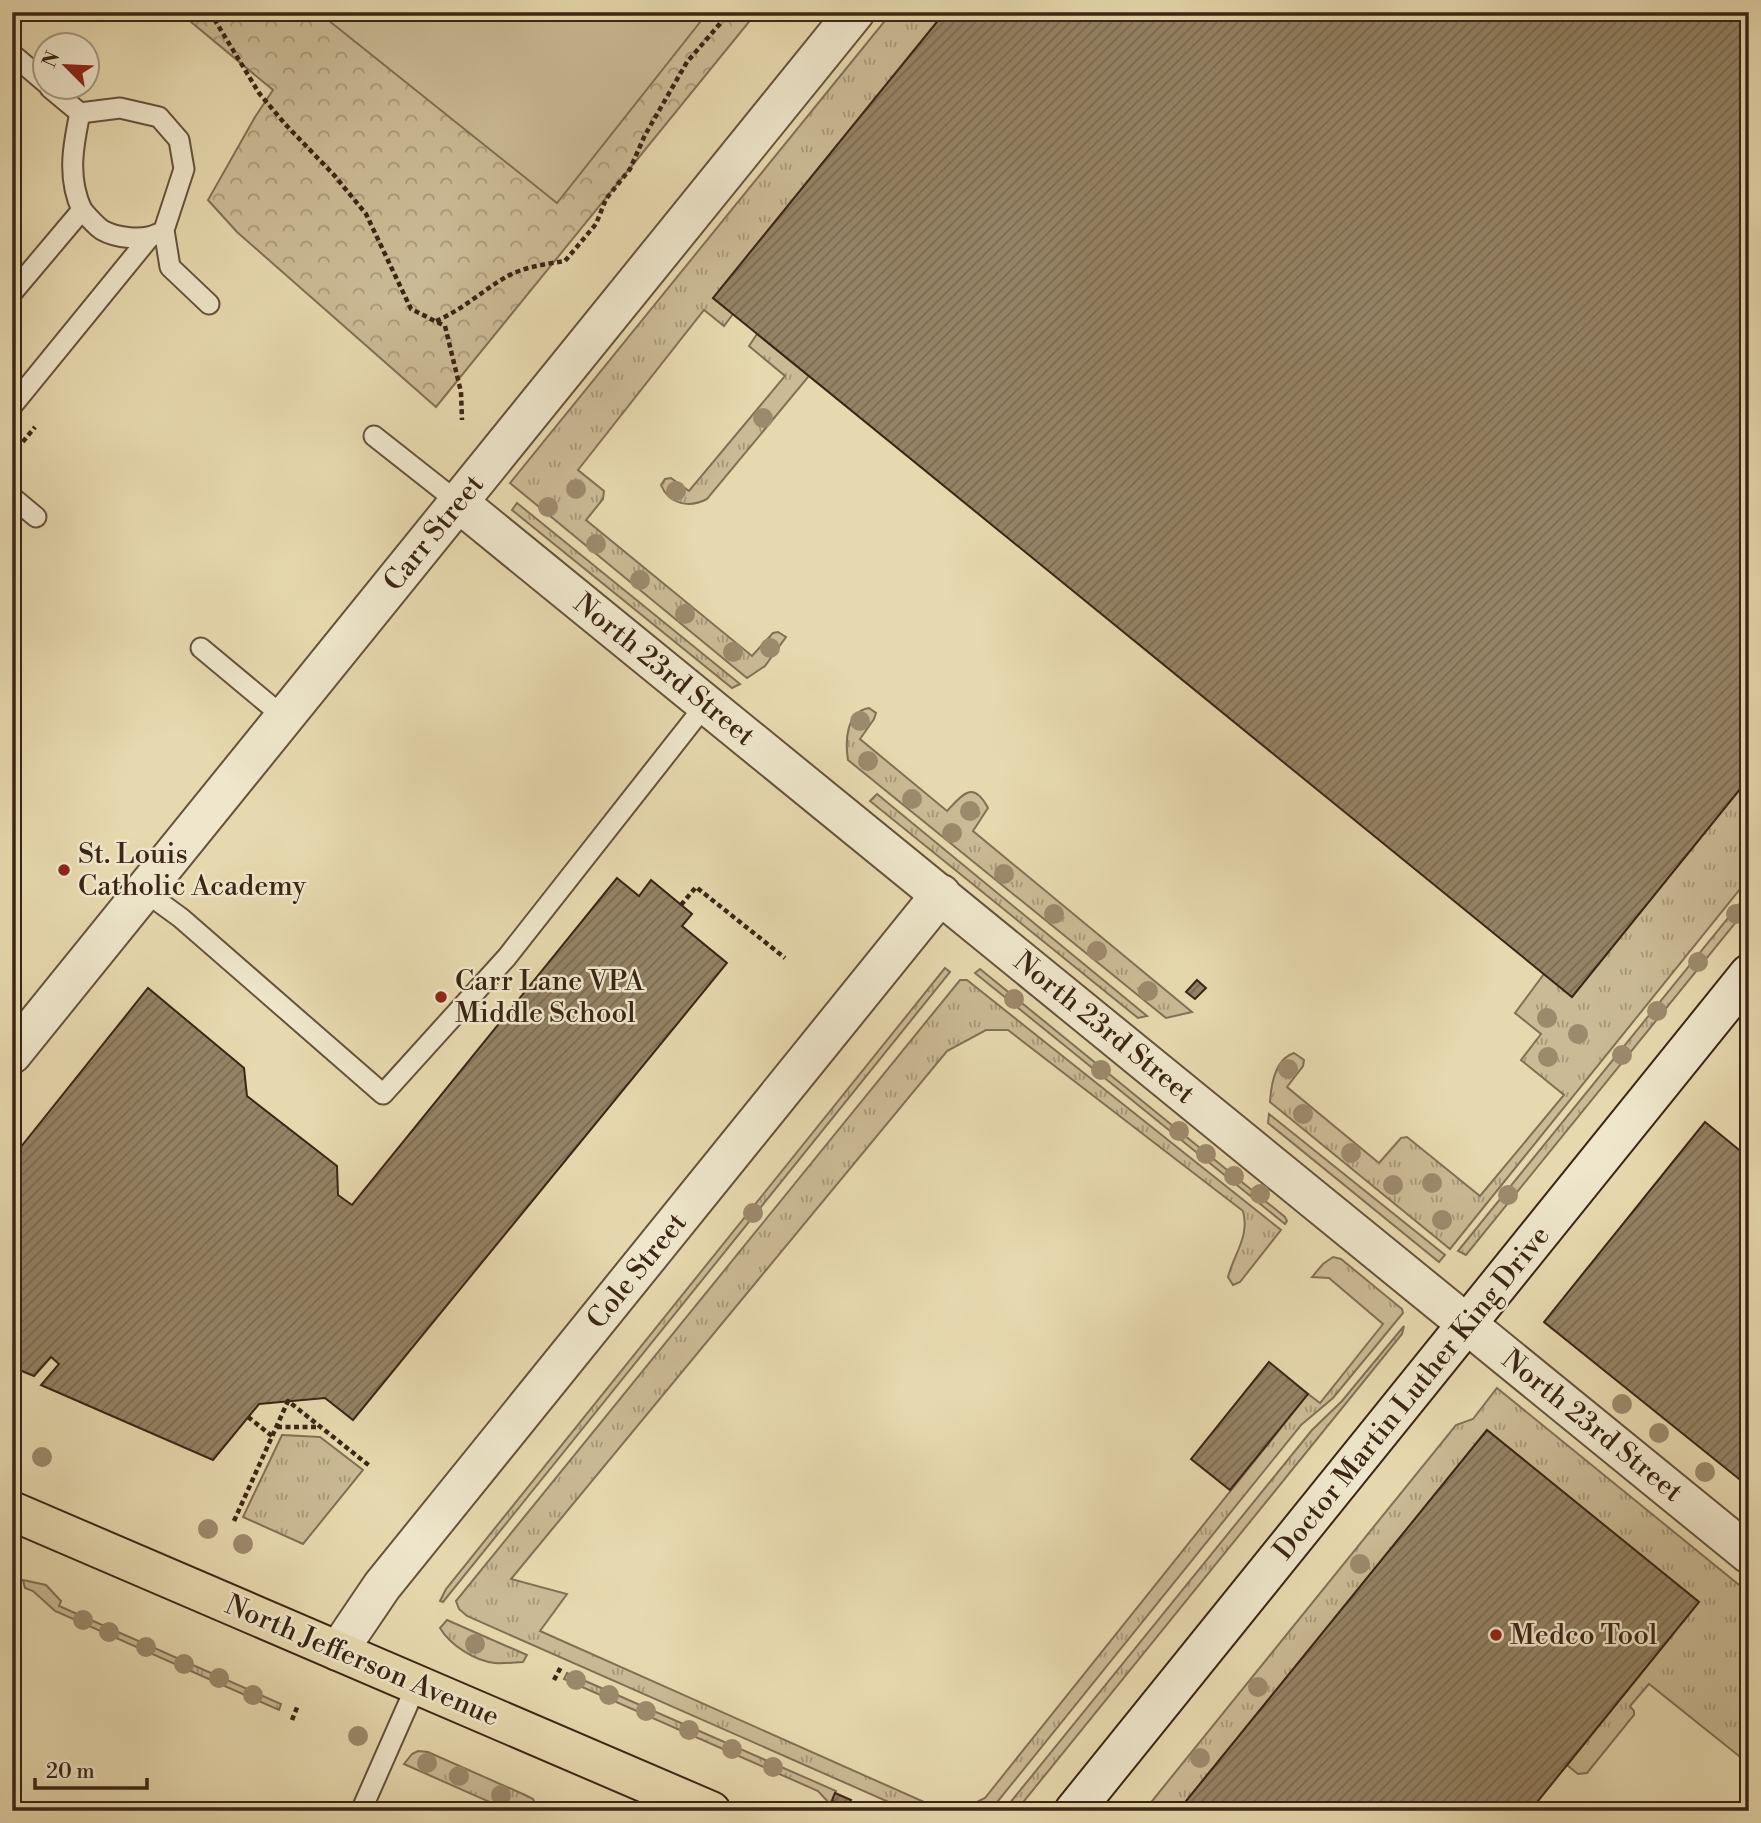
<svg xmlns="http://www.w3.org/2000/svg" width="1761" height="1823" font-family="'Libre Bodoni',serif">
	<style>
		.grass { fill: url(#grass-tufts); stroke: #827055; stroke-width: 2 }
		.park { fill: url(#park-crowns); stroke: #827055; stroke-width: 2 }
		.pitch { fill: #caba95; stroke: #827055; stroke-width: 2 }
		.building { fill: url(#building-hatch); stroke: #3b2515; stroke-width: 2 }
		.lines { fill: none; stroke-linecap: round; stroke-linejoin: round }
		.lane-casing { stroke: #66523c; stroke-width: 23 }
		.street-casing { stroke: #66523c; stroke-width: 42 }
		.secondary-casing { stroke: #3b2515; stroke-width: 42 }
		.primary-casing { stroke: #3b2515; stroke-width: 42 }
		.path { stroke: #3b2515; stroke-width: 4.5; stroke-dasharray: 5 3.5; stroke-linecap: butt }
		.lane { stroke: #efe6cb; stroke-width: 19 }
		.street { stroke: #efe6cb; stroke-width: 38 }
		.secondary { stroke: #efe6cb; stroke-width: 38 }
		.primary { stroke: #e7d9af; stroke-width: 38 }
		.tree { fill: #9c8a6c }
		.poi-dot { fill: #8f2418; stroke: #efe6cb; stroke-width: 2.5 }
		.labels { text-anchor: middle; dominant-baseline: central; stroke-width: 5; stroke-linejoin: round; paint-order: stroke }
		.street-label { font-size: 28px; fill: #3b2515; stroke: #efe6cb }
		.poi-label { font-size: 28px; fill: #3b2515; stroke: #efe6cb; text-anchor: start }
	</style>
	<defs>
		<pattern id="grass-tufts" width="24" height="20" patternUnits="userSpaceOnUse" patternTransform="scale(1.75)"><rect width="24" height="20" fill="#caba95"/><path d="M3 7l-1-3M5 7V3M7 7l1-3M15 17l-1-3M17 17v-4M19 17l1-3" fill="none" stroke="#a59778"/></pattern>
		<pattern id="park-crowns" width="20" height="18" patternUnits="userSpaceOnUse" patternTransform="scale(1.75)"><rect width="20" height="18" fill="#caba95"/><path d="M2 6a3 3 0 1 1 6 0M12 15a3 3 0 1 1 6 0" fill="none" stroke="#a59778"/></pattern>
		<pattern id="building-hatch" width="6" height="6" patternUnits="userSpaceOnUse" patternTransform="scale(1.75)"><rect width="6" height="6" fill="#948365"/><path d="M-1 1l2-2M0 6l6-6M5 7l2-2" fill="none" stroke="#7a6b52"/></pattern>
	</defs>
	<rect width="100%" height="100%" fill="#e7d9af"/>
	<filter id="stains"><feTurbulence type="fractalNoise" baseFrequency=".00286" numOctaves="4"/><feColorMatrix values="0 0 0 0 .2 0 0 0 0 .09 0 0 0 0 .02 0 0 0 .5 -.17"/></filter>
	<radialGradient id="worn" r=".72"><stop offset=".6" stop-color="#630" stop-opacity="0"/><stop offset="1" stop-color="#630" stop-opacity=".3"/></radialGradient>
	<g class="grass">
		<polygon points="892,12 945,12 713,298 733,314 724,326 704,310 578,470 604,491 603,499 586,520 752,656 773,633 778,632 786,637 765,666 747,678 510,483"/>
		<path d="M 757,334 L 809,376 L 707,499 C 690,508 669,505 661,485 L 665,479 L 671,478 L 689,491 L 785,376 L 749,346 Z"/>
		<polygon points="517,503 740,684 732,688 512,510"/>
		<path d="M 869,708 L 876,713 L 874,719 L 860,739 L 947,811 C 962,795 973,779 988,808 L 973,831 L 1192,1012 L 1166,1018 L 848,760 C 845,741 846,712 869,708 Z"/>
		<path d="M 1749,778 L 1749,878 L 1450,1249 L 1270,1102 C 1271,1085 1275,1059 1294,1053 L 1304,1060 L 1303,1066 L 1287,1087 L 1379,1163 L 1401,1138 L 1407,1137 L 1480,1196 L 1564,1095 L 1521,1060 L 1541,1034 L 1515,1013 L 1544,974 L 1572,996 Z"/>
		<polygon points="877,794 1147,1016 1138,1018 870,801"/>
		<polygon points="1749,892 1749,906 1466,1255 1458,1251"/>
		<polygon points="945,968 950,972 443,1602 440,1601 446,1589"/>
		<polygon points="980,969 1285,1217 1287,1221 1285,1224 975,973"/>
		<path d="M 960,980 L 967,980 L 1281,1230 L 1240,1282 L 1233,1285 L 1228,1277 C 1234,1254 1250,1236 1243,1211 L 1008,1030 L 986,1030 L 947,1051 L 511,1579 L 567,1594 L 540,1631 L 942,1810 L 963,1809 L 985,1798 L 1308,1394 L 1320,1403 L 1383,1324 L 1329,1278 L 1312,1277 L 1323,1264 L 1333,1257 L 1341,1259 L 1402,1309 L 1403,1313 L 1333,1398 L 1301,1425 L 990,1811 L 909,1811 L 467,1616 L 459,1609 L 456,1601 Z"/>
		<polygon points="1269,1114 1445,1255 1439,1262 1268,1123"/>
		<polygon points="1404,1326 1402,1334 1016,1811 1005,1809 1312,1430 1342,1401"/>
		<polygon points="1497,1388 1749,1593 1749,1764 1649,1684 1630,1706 1634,1711 1634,1715 1587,1773 1578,1774 1567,1765 1699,1602 1487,1430 1178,1811 1144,1811 1456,1425 1473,1419"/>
		<polygon points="282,1435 320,1437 363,1470 303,1544 243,1517"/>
		<polygon points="23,1580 46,1585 61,1601 59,1606 281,1704 279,1710 55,1611 33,1591 25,1588"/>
		<path d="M 447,1620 L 527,1655 L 523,1662 C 514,1662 504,1664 495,1663 C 475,1661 450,1645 440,1628 Z"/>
		<polygon points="567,1673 836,1791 830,1804 818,1791 564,1679"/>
		<polygon points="418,1751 428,1752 525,1795 533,1799 539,1811 510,1811 404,1764 412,1754"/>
	</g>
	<polygon class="park" points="179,12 757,12 436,407 237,232 208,200 255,117 273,90"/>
	<polygon class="pitch" points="318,12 708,12 557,203"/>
	<g class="building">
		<polygon points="945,12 1749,12 1749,778 1572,997 713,298"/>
		<polygon points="617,878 639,896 651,880 692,914 682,926 727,963 353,1420 325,1398 259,1404 213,1460 41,1385 59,1364 51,1357 34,1376 12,1367 12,1158 148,988 244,1068 247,1096 337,1166 338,1195 352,1205"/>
		<polygon points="1197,980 1206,988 1195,999 1186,992"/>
		<polygon points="1705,1122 1749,1158 1749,1487 1544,1322"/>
		<polygon points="1269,1362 1308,1394 1230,1490 1191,1459"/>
		<polygon points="1487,1430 1699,1602 1567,1765 1530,1811 1178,1811"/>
		<polygon points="835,1793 851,1800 847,1807 832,1801"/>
	</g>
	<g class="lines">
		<g class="lane-casing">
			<g id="lane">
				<polyline points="12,54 46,83"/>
				<polyline points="50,88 80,113 120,108 159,117 179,140 184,169 164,230 170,267 209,304"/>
				<path d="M 82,210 C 88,217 95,225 102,230 C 116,238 143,241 157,234"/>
				<path d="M 12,293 L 82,210 C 67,178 73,146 80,113"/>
				<polyline points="12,406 149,238"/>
				<polyline points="374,436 459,503"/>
				<polyline points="12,497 36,517"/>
				<polyline points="201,648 285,718"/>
				<polyline points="144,891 181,918 383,1094 507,957 706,704"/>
				<polyline points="361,1811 417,1684"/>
			</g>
		</g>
		<g class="street-casing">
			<g id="street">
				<polyline points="459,503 1749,1554"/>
				<polyline points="12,1054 855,12"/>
				<polyline points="338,1651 382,1586 941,894"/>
			</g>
		</g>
		<g class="secondary-casing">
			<polyline id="secondary" points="1074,1811 1749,974"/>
		</g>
		<g class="primary-casing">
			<polyline id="primary" points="12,1511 711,1811"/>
		</g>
		<g class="path">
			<polyline points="210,12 259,93 285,124 334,175 366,214 411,309 445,326 461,392 462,420"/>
			<path d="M 436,321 C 462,310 482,291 506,277 C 523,267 546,264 565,261 L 596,224 L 606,199 L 630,169 L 645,135 L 687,62 L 730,12"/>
			<polyline points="12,455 35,427"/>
			<polyline points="681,905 696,887 785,958"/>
			<polyline points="248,1417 272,1436"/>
			<polyline points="277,1427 321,1427"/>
			<polyline points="234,1521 288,1401 371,1467"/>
			<polyline points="554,1680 562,1665"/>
			<polyline points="292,1720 298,1705"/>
		</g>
		<use href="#lane" class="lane"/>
		<use href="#street" class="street"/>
		<use href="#secondary" class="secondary"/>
		<use href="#primary" class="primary"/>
	</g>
	<g class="tree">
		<circle cx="763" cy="418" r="10"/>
		<circle cx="576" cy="489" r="10"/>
		<circle cx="676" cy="491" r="10"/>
		<circle cx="548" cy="507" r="10"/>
		<circle cx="596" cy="544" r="10"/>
		<circle cx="640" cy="580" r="10"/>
		<circle cx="685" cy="614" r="10"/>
		<circle cx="770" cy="648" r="10"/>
		<circle cx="733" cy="652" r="10"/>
		<circle cx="860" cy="721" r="10"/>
		<circle cx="868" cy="761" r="10"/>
		<circle cx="912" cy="799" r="10"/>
		<circle cx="970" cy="811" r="10"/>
		<circle cx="952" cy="833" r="10"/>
		<circle cx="1004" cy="874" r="10"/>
		<circle cx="1054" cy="914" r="10"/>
		<circle cx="1736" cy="914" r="10"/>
		<circle cx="1097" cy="951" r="10"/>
		<circle cx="1698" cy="962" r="10"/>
		<circle cx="1148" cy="991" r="10"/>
		<circle cx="1014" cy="999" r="10"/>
		<circle cx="1657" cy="1011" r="10"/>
		<circle cx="1547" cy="1018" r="10"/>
		<circle cx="1578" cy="1034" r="10"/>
		<circle cx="1622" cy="1055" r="10"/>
		<circle cx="1548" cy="1057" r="10"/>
		<circle cx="1288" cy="1069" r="10"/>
		<circle cx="1101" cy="1070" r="10"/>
		<circle cx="1303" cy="1114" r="10"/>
		<circle cx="1179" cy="1131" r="10"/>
		<circle cx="1351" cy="1153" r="10"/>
		<circle cx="1206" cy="1154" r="10"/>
		<circle cx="1234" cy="1176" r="10"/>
		<circle cx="1432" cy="1183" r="10"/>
		<circle cx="1393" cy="1185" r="10"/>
		<circle cx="1260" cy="1194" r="10"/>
		<circle cx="1508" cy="1195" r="10"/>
		<circle cx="753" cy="1213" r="10"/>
		<circle cx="1442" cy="1220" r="10"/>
		<circle cx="1622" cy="1404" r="10"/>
		<circle cx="1659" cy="1433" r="10"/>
		<circle cx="42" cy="1457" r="10"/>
		<circle cx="1705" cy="1472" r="10"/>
		<circle cx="208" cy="1529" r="10"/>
		<circle cx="243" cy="1544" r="10"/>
		<circle cx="1360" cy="1564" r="10"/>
		<circle cx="83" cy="1620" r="10"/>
		<circle cx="109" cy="1632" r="10"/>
		<circle cx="475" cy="1644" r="10"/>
		<circle cx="146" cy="1647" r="10"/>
		<circle cx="184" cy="1664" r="10"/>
		<circle cx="219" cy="1678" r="10"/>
		<circle cx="576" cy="1680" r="10"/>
		<circle cx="1258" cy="1687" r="10"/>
		<circle cx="253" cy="1695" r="10"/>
		<circle cx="609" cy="1695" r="10"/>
		<circle cx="646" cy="1711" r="10"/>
		<circle cx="689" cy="1730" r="10"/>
		<circle cx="358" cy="1736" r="10"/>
		<circle cx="732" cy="1749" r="10"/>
		<circle cx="1200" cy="1758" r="10"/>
		<circle cx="427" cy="1763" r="10"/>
		<circle cx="773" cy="1767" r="10"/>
		<circle cx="459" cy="1776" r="10"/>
		<circle cx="501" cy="1795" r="10"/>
	</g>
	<g class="poi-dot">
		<circle cx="64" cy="870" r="7"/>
		<circle cx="441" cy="997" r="7"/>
		<circle cx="1496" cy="1635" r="7"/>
	</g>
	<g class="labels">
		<g class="street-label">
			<text transform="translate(434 533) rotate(-51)">Carr Street</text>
			<text transform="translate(664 670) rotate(39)">North 23rd Street</text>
			<text transform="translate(1104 1028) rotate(39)">North 23rd Street</text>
			<text transform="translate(637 1271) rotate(-51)">Cole Street</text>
			<text transform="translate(1412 1393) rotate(-51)">Doctor Martin Luther King Drive</text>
			<text transform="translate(1592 1426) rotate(39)">North 23rd Street</text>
			<text transform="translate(362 1661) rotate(23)">North Jefferson Avenue</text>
		</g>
		<g class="poi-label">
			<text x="78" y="854">St. Louis<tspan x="78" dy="32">Catholic Academy</tspan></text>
			<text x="455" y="981">Carr Lane VPA<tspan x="455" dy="32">Middle School</tspan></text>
			<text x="1510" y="1635">Medco Tool</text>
		</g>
	</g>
	<rect width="1761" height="1823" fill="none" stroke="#e7d9af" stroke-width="42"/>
	<rect x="14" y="14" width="1733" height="1795" fill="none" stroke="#3b2515" stroke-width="3.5"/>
	<rect x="21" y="21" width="1719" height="1781" fill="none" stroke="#3b2515" stroke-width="2"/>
	<g transform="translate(66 66) rotate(294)"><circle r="33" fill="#efe6cb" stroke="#a79982" stroke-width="2"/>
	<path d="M0-5L12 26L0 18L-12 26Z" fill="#8f2418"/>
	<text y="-10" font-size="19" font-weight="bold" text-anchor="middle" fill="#3b2515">N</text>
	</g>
	<path d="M35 1778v10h112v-10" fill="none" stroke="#3b2515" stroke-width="3.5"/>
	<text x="46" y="1778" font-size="21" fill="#3b2515" stroke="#efe6cb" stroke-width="5" paint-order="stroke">20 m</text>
	<rect width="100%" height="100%" filter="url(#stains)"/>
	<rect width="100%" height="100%" fill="url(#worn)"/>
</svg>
